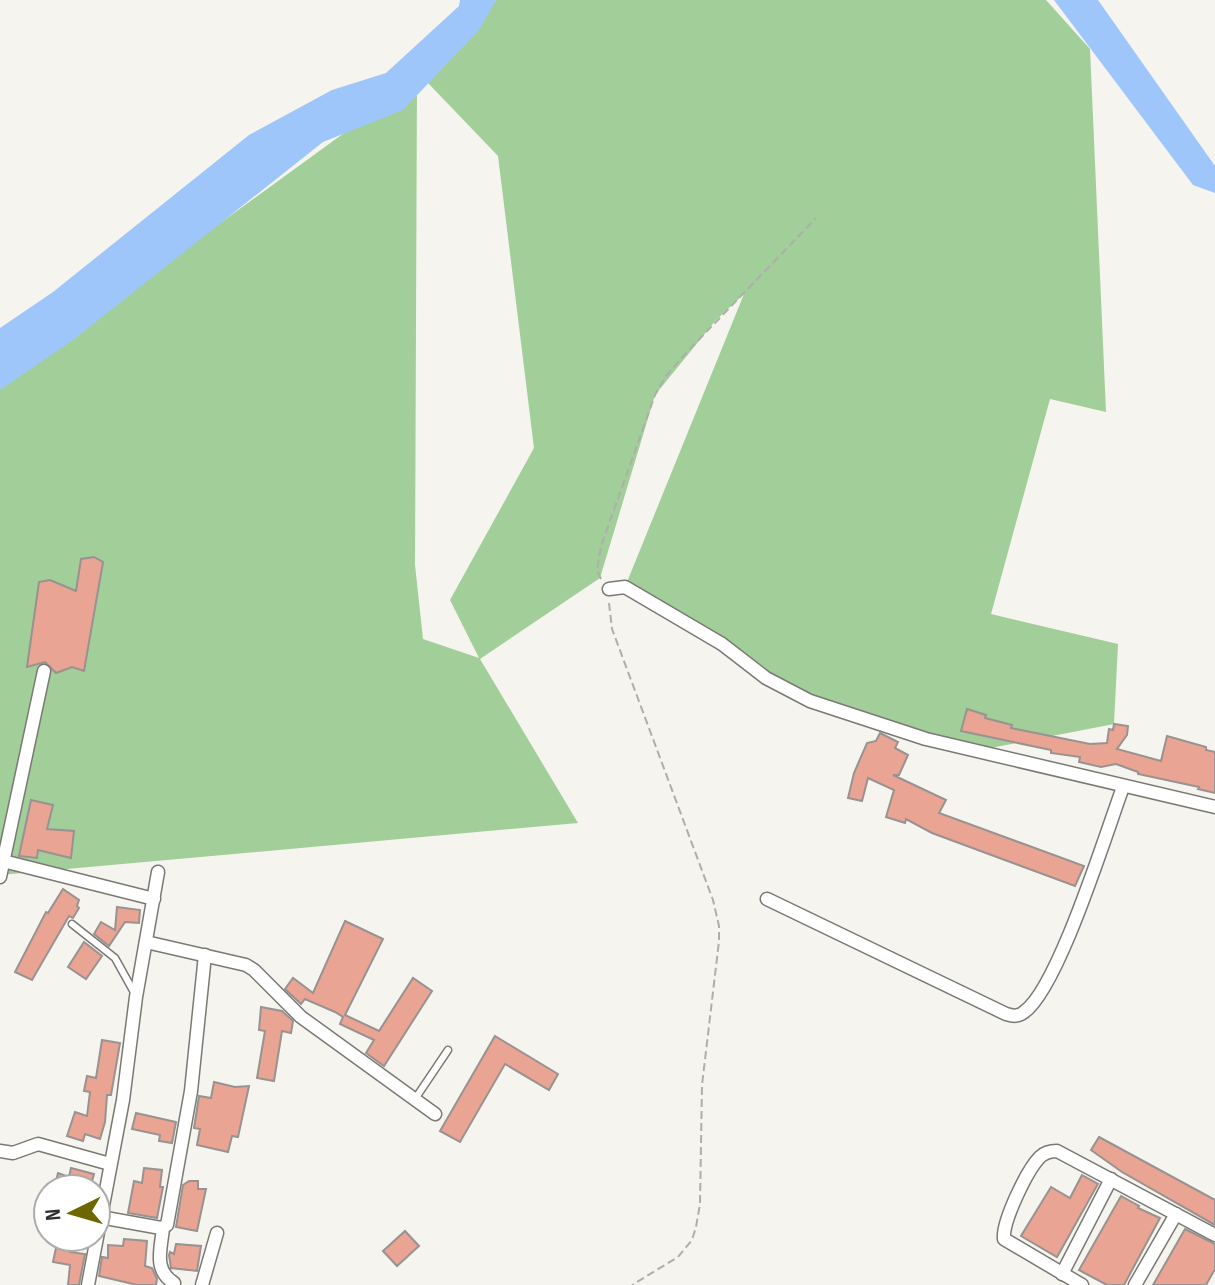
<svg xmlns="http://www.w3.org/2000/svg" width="1215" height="1285" font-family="'Sofia Sans Condensed',sans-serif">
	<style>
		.forest { fill: #a2ce99 }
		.water { fill: #9ec6fb }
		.building { fill: #eaa493; stroke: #989291; stroke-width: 2 }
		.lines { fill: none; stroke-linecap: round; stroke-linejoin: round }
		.service-casing { stroke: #7b7974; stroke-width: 9 }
		.minor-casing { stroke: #7b7974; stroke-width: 15 }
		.path { stroke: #aeaeaa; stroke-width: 2; stroke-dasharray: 8 4; stroke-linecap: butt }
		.service { stroke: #fff; stroke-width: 6 }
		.minor { stroke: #fff; stroke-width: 12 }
	</style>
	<rect width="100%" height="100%" fill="#f5f4ef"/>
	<polygon class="forest" points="496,0 1046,0 1090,49 1106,412 1050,399 991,614 1118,644 1114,724 975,751 790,691 625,587 744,294 716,320 655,395 600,578 480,659 578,823 0,875 0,383 417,80 415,565 423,639 479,658 450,600 534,448 498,156 428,83"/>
	<g class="water">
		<polygon points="460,0 496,0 479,30 403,110 323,142 73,340 0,390 0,328 53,292 249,135 332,90 386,73 459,6"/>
		<polygon points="1054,0 1098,0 1215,166 1215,193 1193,185"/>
	</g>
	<g class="building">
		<polygon points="94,557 103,562 84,671 72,667 56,673 45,662 27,667 39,582 50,580 76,591 81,559"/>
		<polygon points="967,709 986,715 985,718 1012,725 1011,728 1090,744 1107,743 1109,729 1113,730 1114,724 1128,726 1127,735 1117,749 1161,761 1167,736 1206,747 1206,750 1215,752 1215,793 1198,789 1199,787 1138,774 1138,772 1116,764 1101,767 1079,762 1080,757 1051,753 1051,750 961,731"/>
		<polygon points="880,733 898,742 895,748 908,755 899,775 893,775 946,800 939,813 1084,866 1075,886 932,833 906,819 905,823 886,817 894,790 868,778 862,801 848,798 854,773 867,743 876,741"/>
		<polygon points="31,800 53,805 47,829 74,831 71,858 38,850 37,858 19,856"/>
		<polygon points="63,889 79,900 77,906 79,908 73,918 69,916 32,980 15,972 46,912 48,913"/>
		<polygon points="117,907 140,910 139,923 125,922 109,946 94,934 101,922 115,930"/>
		<polygon points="345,921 383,939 345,1015 379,1031 413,978 432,991 384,1066 366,1053 374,1040 340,1024 343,1017 335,1012 305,999 301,1004 285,989 293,978 313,993"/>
		<polygon points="84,942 102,956 86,979 68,967"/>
		<polygon points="261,1007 282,1011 293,1021 291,1033 282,1031 274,1081 257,1078 265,1031 259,1030"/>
		<polygon points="495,1036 558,1074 549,1090 505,1064 460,1142 440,1131"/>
		<polygon points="102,1040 120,1043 111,1095 107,1095 105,1122 100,1139 85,1134 83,1141 67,1136 75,1112 87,1116 90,1092 84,1091 87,1076 96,1078"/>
		<polygon points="214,1082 235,1087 249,1086 238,1137 232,1136 228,1152 197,1145 200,1129 194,1128 199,1096 211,1098"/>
		<polygon points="136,1113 176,1122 172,1143 159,1141 160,1135 132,1129"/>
		<polygon points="1099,1137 1215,1200 1215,1225 1122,1172 1091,1150"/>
		<polygon points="71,1168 94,1174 90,1189 54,1189 58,1173 69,1177"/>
		<polygon points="144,1168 162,1170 160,1187 163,1187 157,1218 128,1213 134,1181 142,1183"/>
		<polygon points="1082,1175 1098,1184 1057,1257 1021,1236 1051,1187 1070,1198"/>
		<polygon points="189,1181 198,1181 198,1189 206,1189 197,1231 176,1227 183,1185"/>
		<polygon points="1121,1196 1139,1206 1138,1208 1160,1218 1124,1285 1107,1285 1079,1270"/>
		<polygon points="1185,1229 1215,1244 1215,1269 1206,1285 1153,1285"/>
		<polygon points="405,1231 419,1246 397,1266 383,1251"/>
		<polygon points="124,1239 147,1241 145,1266 152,1268 157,1279 156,1285 137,1285 99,1276 102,1257 108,1258 108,1245 123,1246"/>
		<polygon points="57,1243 71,1246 70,1252 85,1254 79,1285 68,1285 70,1265 53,1262"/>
		<polygon points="176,1244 201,1246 197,1271 171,1268 169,1255 170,1252 174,1254"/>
	</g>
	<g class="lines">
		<g class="service-casing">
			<g id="service">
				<polyline points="72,924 115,958 135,994"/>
				<polyline points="415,1099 448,1050"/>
			</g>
		</g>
		<g class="minor-casing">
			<g id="minor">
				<polyline points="609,589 625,587 722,644 766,678 810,701 926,739 1215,807"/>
				<polyline points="3,861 154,899"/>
				<polyline points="0,877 44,671"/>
				<path d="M 767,899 L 1006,1014 C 1013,1016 1018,1017 1024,1012 C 1058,989 1106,833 1123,787"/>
				<polyline points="146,942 246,965 254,970 301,1017 435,1114"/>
				<polyline points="0,1151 13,1153 38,1144 110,1164"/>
				<polyline points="100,1217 161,1228 167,1225 191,1091 205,955"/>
				<path d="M 163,1228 C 161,1249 153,1270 174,1283"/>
				<polyline points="1062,1274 1111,1179"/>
				<polyline points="88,1285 123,1100 136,997 158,872"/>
				<polyline points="202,1285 217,1233"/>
				<path d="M 1082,1285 L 1004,1239 C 1002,1222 1027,1170 1040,1157 C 1045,1152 1051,1151 1057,1151 L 1215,1235"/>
				<polyline points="1135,1285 1176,1214"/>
			</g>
		</g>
		<g class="path">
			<polyline points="601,579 597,570 601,546 655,395 666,376 687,352 816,218"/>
			<polyline points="609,603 612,629 713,900 719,926 719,941 702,1085 700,1204 696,1227 692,1240 678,1257 632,1285"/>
		</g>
		<use href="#service" class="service"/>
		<use href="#minor" class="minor"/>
	</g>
	<g transform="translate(72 1213) rotate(265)"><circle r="38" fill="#ffffff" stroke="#acacab" stroke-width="2"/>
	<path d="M0-6L14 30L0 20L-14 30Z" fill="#6c6700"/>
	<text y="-12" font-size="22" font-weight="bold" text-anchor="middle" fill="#2f2f2d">N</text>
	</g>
</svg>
